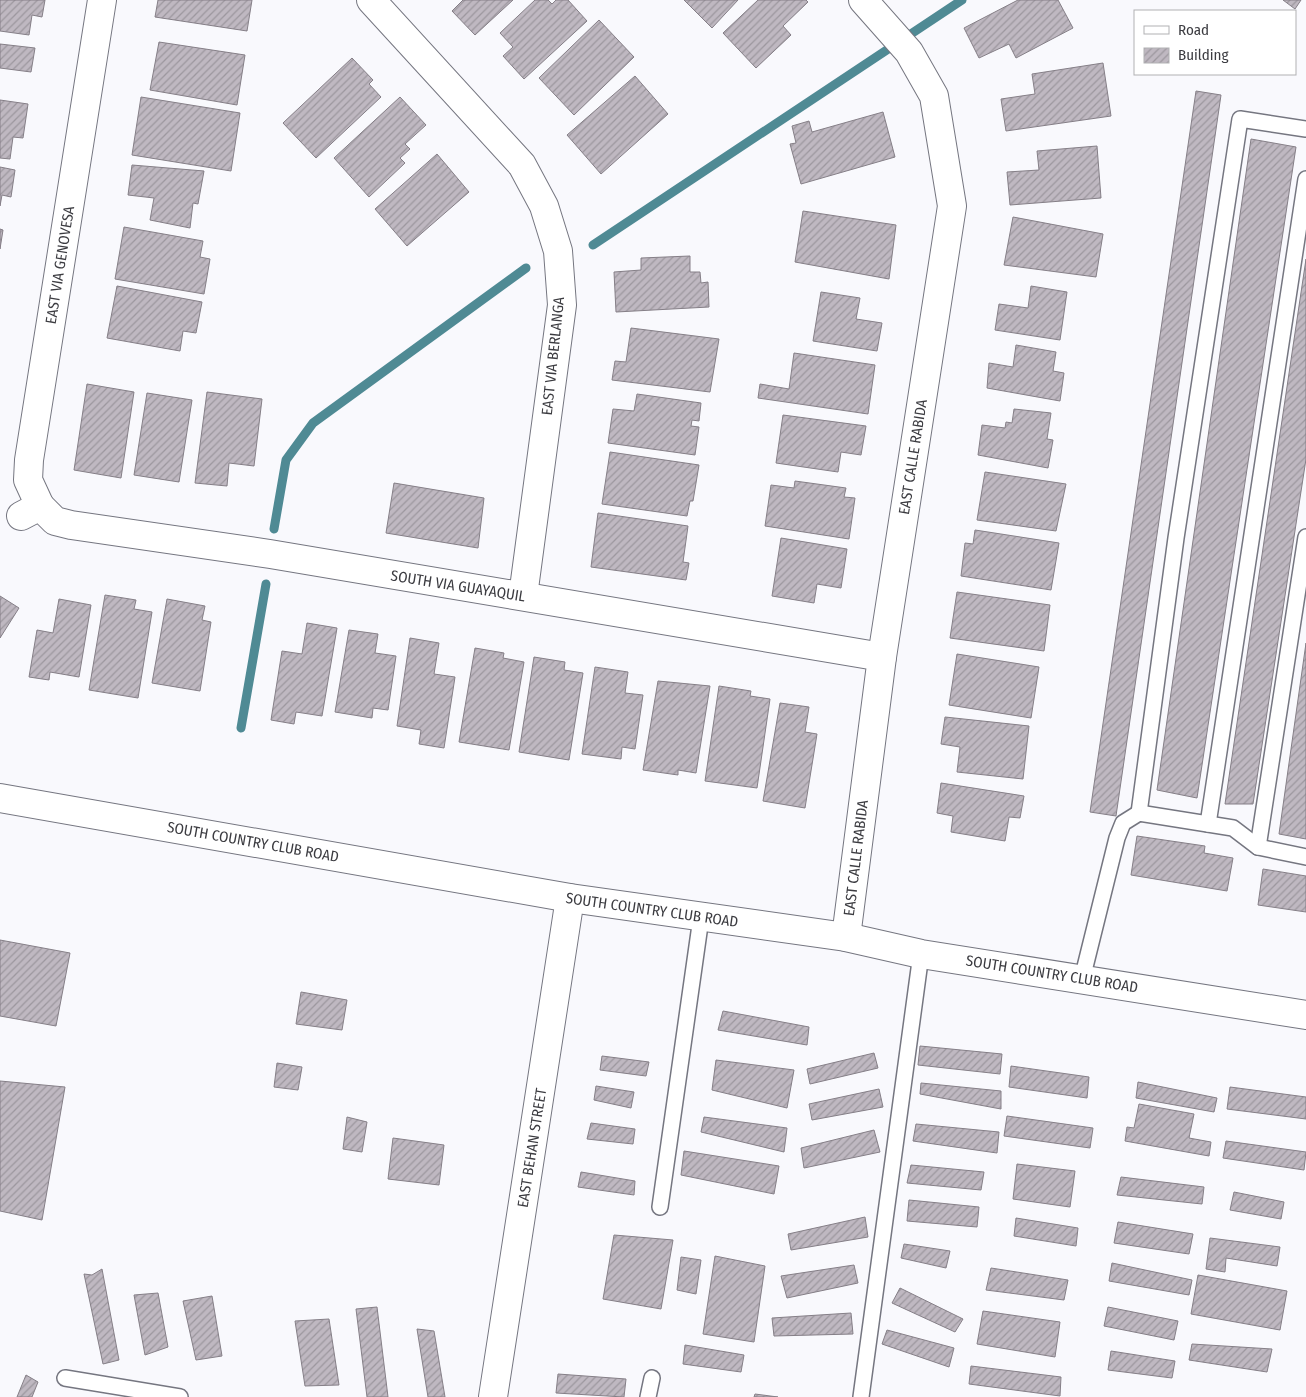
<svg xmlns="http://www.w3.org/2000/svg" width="1306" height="1397" font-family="'Fira Sans Condensed',sans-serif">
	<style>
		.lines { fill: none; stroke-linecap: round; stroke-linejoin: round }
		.stream { stroke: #4f8a94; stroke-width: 9 }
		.building { fill: url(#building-hatch); stroke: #857f87 }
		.service-casing { stroke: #757680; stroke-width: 18 }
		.minor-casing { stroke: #757680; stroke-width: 30 }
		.tertiary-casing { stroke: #757680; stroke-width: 30 }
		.service { stroke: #fff; stroke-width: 15 }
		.minor { stroke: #fff; stroke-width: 28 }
		.tertiary { stroke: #fff; stroke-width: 28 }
		.labels { text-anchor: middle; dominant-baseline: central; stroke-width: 4.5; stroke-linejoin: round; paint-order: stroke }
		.street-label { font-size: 15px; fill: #3c3c41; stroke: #fff }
	</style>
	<defs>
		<pattern id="building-hatch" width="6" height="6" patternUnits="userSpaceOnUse" patternTransform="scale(1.25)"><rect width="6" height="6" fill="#bfb8c1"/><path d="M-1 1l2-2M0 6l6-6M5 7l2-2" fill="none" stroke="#9c979e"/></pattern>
	</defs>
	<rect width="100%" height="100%" fill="#f9f9fd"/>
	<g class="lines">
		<g class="stream">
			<polyline points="593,245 962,0"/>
			<polyline points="274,529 286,460 313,423 526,268"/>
			<polyline points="241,728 266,584"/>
		</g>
	</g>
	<g class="building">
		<polygon points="0,0 45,0 42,17 32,15 29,35 0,31"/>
		<polygon points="158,0 252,0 247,31 155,17"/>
		<polygon points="463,0 513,0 475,35 452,11"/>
		<polygon points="535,0 548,0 552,4 556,0 568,0 587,21 524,79 503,56 513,47 500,33"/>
		<polygon points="684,0 738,0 712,28"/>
		<polygon points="758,0 806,0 808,2 783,26 791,35 756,68 723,33"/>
		<polygon points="1018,0 1058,0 1073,28 1016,58 1009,44 979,58 964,28"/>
		<polygon points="1283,0 1301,0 1295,9"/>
		<polygon points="599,20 634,57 574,115 539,78"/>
		<polygon points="159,42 245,55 237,105 150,90"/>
		<polygon points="0,44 35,48 31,72 0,68"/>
		<polygon points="352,58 373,80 369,84 381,97 316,158 283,123"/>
		<polygon points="1103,63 1111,116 1006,131 1001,99 1035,94 1032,74"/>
		<polygon points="635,76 668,114 601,174 567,135"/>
		<polygon points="1196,91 1221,95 1116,816 1090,812"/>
		<polygon points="141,97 240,113 231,171 132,155"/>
		<polygon points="400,97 426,125 405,144 410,149 400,158 405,163 369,197 334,158"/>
		<polygon points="0,100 28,104 23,138 13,137 10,159 0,158"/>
		<polygon points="883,112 895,157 801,184 790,144 796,143 792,126 809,121 812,132"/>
		<polygon points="1251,139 1296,147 1197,798 1157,790"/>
		<polygon points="1097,146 1101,198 1010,205 1007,172 1039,170 1037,151"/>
		<polygon points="437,154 469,192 407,246 375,209"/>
		<polygon points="132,165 204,171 198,204 193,203 190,228 150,220 154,198 128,195"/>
		<polygon points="0,167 15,170 11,197 2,195 0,206"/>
		<polygon points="803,211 896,225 889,279 795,262"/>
		<polygon points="1013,217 1103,234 1096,277 1004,265"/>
		<polygon points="124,227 203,241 200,257 210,259 204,294 115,279"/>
		<polygon points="0,229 3,230 0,249"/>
		<polygon points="690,256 690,272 700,272 701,283 708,282 709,307 616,312 614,272 641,270 641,258"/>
		<polygon points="1306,259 1306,459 1253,804 1225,804"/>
		<polygon points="117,286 202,302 196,333 183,331 180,351 107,338"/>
		<polygon points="1031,286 1067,292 1060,340 995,330 999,304 1028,308"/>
		<polygon points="821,292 860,298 856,319 882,323 877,351 813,341"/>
		<polygon points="631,328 719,339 710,392 612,380 615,361 626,362"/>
		<polygon points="1016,345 1056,352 1053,371 1064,373 1060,401 987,388 989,363 1013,367"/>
		<polygon points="794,353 875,365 868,414 758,398 760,384 789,389"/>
		<polygon points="87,384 134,392 121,478 74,470"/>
		<polygon points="207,392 262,399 254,466 229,463 227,486 195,483"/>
		<polygon points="147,393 192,400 179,482 134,475"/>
		<polygon points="637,394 701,403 699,421 692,420 691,426 699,427 695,455 608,443 613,409 634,411"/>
		<polygon points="1014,409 1051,413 1047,439 1053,440 1048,468 978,455 982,425 1005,428 1006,422 1012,423"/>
		<polygon points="783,415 866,426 861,455 841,452 838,472 776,463"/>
		<polygon points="610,452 699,465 693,501 690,501 687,516 602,504"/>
		<polygon points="985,472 1066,484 1056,531 977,520"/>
		<polygon points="795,481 846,488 844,497 855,498 849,539 765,526 771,485 794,488"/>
		<polygon points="394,483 484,498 478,548 386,533"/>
		<polygon points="598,513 688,526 683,562 689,563 686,580 591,567"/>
		<polygon points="975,530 1059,543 1051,590 961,576 965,543 973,544"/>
		<polygon points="781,538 847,549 841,588 817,584 814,603 772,596"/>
		<polygon points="957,592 1050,605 1044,651 950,638"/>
		<polygon points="105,595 136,600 134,609 152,612 138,698 89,690"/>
		<polygon points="0,596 19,608 0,638"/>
		<polygon points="59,599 91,605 79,677 50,672 49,680 29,677 37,630 53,633"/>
		<polygon points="167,599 205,606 202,620 211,622 200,691 152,683"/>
		<polygon points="307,623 337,628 322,716 296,712 294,724 271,720 282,651 302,654"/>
		<polygon points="349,630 378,634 375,653 396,656 388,710 373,708 372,718 335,712"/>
		<polygon points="410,638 439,643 434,674 455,677 444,748 419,744 421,730 397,726"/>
		<polygon points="1306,643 1306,839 1279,834"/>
		<polygon points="475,648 504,653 503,658 524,662 509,750 459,742"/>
		<polygon points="957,654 1039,667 1031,718 949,705"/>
		<polygon points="534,657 565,662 564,670 583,673 569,760 519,752"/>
		<polygon points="595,667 628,672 625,693 643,695 635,749 622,747 621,759 582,754"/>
		<polygon points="658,681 710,686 696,773 678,770 678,775 643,770"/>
		<polygon points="719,686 751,691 750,696 770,699 757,788 705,781"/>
		<polygon points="780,703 809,707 805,732 817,734 805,808 763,801"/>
		<polygon points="945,717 1029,726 1023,779 957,772 960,747 941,744"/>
		<polygon points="941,783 1024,796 1020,818 1009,817 1005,841 951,832 953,816 937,813"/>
		<polygon points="1137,836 1205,846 1204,853 1233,858 1227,891 1131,875"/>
		<polygon points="1263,869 1306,876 1306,912 1258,905"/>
		<polygon points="0,940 70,953 56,1026 0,1016"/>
		<polygon points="301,992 347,1000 342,1030 296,1024"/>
		<polygon points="723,1011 809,1027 807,1045 718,1030"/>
		<polygon points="920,1046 1002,1054 1000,1074 918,1065"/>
		<polygon points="874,1053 878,1068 810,1084 807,1069"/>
		<polygon points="602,1056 649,1062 646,1076 600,1070"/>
		<polygon points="716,1060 794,1070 787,1108 712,1090"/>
		<polygon points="277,1063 302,1067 298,1090 274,1087"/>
		<polygon points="1011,1066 1089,1077 1087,1098 1009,1087"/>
		<polygon points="0,1081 65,1087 42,1220 0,1211"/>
		<polygon points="1138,1082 1217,1098 1214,1112 1136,1098"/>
		<polygon points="921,1083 1001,1091 1001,1109 920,1094"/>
		<polygon points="596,1086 634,1092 631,1108 594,1100"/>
		<polygon points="1230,1087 1306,1097 1306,1119 1227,1109"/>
		<polygon points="879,1089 883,1107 812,1120 809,1104"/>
		<polygon points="1139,1104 1194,1114 1189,1138 1211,1142 1209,1156 1125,1141 1127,1127 1134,1128"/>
		<polygon points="1007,1116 1093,1128 1090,1148 1004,1136"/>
		<polygon points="347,1117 367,1122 362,1152 343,1149"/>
		<polygon points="704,1117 787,1128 784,1152 701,1132"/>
		<polygon points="591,1123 635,1129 633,1144 587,1139"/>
		<polygon points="916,1124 999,1132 997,1153 913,1141"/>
		<polygon points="874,1130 880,1152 804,1168 801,1148"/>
		<polygon points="393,1138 444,1145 439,1185 388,1179"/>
		<polygon points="1226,1141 1306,1152 1304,1170 1223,1158"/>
		<polygon points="684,1151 779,1166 774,1194 681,1175"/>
		<polygon points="1017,1164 1075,1171 1070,1207 1013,1199"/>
		<polygon points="911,1165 984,1172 981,1190 907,1183"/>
		<polygon points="581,1172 635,1181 634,1195 578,1187"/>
		<polygon points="1121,1177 1204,1187 1202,1204 1117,1195"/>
		<polygon points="1234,1192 1284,1202 1281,1219 1230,1210"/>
		<polygon points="909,1200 979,1207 977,1227 907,1221"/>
		<polygon points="865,1217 868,1237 791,1250 788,1234"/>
		<polygon points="1016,1218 1078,1228 1076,1246 1014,1236"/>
		<polygon points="1118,1222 1193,1234 1189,1254 1114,1243"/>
		<polygon points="614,1235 673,1240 661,1309 603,1299"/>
		<polygon points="1210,1238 1280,1247 1277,1266 1226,1258 1225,1272 1206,1269"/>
		<polygon points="904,1244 950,1251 946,1268 901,1258"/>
		<polygon points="715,1256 765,1266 754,1342 703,1334"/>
		<polygon points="681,1257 701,1260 696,1294 677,1290"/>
		<polygon points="1112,1263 1192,1280 1189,1295 1109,1281"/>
		<polygon points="854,1265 858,1283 787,1298 781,1276"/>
		<polygon points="991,1268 1068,1280 1064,1300 986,1290"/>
		<polygon points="102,1269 119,1360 103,1364 84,1274 92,1275"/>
		<polygon points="1198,1275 1287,1291 1280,1330 1191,1314"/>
		<polygon points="900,1288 963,1319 955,1332 892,1303"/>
		<polygon points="158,1293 168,1347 145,1355 134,1295"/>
		<polygon points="212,1296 222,1356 196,1360 183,1301"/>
		<polygon points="377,1307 388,1397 367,1397 356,1309"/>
		<polygon points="1108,1307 1178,1321 1174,1340 1104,1326"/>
		<polygon points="983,1311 1060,1322 1055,1357 977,1344"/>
		<polygon points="851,1313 853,1334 774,1336 772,1318"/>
		<polygon points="329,1319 339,1385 305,1386 295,1321"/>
		<polygon points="417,1329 434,1331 445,1397 428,1397"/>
		<polygon points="887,1330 954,1348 949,1367 882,1344"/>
		<polygon points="1192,1344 1272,1349 1267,1372 1189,1360"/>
		<polygon points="685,1345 744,1355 741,1372 683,1364"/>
		<polygon points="1111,1351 1175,1361 1172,1378 1108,1370"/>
		<polygon points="971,1366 1061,1377 1060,1396 969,1384"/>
		<polygon points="558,1374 626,1379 624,1397 556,1393"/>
		<polygon points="26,1375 38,1382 32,1397 17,1397"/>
		<polygon points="755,1394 778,1397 754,1397"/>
	</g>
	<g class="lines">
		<g class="service-casing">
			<g id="service">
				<polyline points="1139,813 1176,538 1240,119 1306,129"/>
				<polyline points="1208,824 1306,179"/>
				<polyline points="1258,847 1306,537"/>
				<polyline points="1082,979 1117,838 1123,823 1139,813 1233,828 1258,847 1306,857"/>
				<polyline points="660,1207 701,918"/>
				<polyline points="65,1378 180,1397"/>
				<polyline points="648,1397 652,1378"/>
				<polyline points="861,1397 921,954"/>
			</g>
		</g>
		<g class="minor-casing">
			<g id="minor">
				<polyline points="371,0 522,165 544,206 558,251 562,305 523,596"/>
				<polyline points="40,506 55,521 71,525 270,554 882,657"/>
				<polyline points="21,516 40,506 28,480 29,460 102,0"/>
				<polyline points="846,937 882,657 952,206 934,96 909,52 863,0"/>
				<polyline points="493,1397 570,898"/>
			</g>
		</g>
		<g class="tertiary-casing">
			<polyline id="tertiary" points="0,798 570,898 846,937 921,954 1306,1015"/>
		</g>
		<use href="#service" class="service"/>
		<use href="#minor" class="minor"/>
		<use href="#tertiary" class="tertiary"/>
	</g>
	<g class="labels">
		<g class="street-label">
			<text transform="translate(60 265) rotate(-81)">EAST VIA GENOVESA</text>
			<text transform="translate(553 356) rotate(-84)">EAST VIA BERLANGA</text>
			<text transform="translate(913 457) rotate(-81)">EAST CALLE RABIDA</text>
			<text transform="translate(458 586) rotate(9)">SOUTH VIA GUAYAQUIL</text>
			<text transform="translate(253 842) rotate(10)">SOUTH COUNTRY CLUB ROAD</text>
			<text transform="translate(856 858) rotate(-83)">EAST CALLE RABIDA</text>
			<text transform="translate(652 910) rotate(8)">SOUTH COUNTRY CLUB ROAD</text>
			<text transform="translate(1052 974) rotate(9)">SOUTH COUNTRY CLUB ROAD</text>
			<text transform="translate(532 1148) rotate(-81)">EAST BEHAN STREET</text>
		</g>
	</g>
	<rect x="1134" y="10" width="162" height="65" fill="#ffffff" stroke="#b1b1b3"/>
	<rect x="1144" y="26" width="25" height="8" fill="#ffffff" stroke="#b1b1b3"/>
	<text x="1178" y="35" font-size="15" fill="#3c3c41">Road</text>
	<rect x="1144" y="48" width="25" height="15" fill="url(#building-hatch)" stroke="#b1b1b3"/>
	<text x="1178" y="60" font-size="15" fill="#3c3c41">Building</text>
</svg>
